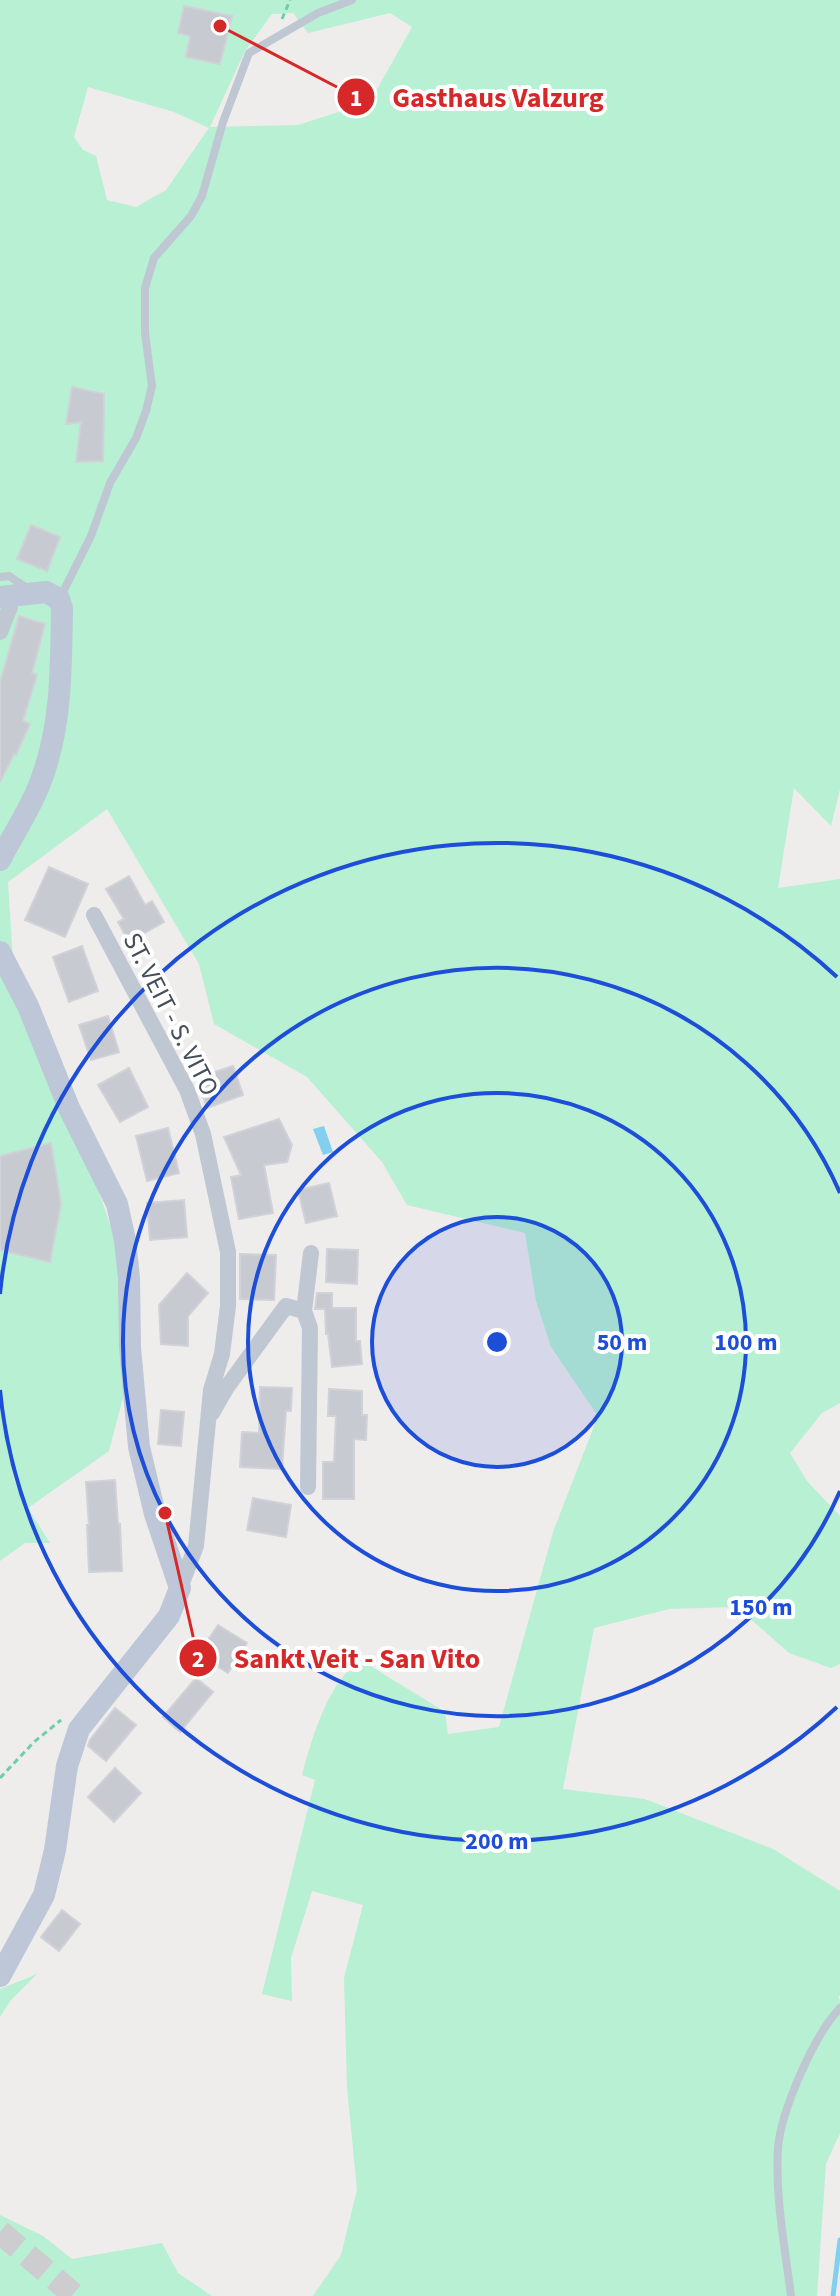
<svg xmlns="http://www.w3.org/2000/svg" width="840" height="2296" font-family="'Source Sans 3',sans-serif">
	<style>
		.green { fill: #b7f0d2; fill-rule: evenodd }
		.water { fill: #82cfef }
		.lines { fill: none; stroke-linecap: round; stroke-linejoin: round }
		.stream { stroke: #82cfef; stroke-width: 5 }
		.building { fill: #c8cad2; stroke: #d0d2d8; stroke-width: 2 }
		.primary-tunnel { stroke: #cdcccf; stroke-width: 24; stroke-dasharray: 24 12; stroke-linecap: butt }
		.path { stroke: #6ecfa7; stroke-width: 3; stroke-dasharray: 6 4; stroke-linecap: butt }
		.lane { stroke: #bfc7d3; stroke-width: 8 }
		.street { stroke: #bfc7d3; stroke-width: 16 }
		.secondary { stroke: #bdc7d7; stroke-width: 22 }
		.ring { fill: none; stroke: #1d4ed8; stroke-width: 4 }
		.labels { text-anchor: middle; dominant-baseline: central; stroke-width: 8; stroke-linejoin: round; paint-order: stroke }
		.street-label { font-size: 26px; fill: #444e5a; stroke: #fff }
		.centre { fill: #1d4ed8; stroke: #fff; stroke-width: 4 }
		.ring-label { font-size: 24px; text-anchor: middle; font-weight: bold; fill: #1d4ed8; stroke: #fff; stroke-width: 8; stroke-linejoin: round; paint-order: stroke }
		.leader { fill: none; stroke: #d62828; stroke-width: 3 }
		.callout-dot { fill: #d62828; stroke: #fff; stroke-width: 3 }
		.mark-label { font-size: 24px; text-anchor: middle; font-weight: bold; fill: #fff }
		.callout-label { font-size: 28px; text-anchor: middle; font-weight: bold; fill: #d62828; stroke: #fff; stroke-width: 8; stroke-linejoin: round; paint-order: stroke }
	</style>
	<rect width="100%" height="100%" fill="#efecec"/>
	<g class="green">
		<path d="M 0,0 L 840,0 L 840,789 L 831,826 L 794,788 L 778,888 L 840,879 L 840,1403 L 822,1413 L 790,1453 L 807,1481 L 840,1516 L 840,1664 L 831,1668 L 789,1653 L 737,1607 L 669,1609 L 594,1628 L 563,1789 L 645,1799 L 773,1849 L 840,1891 L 840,1995 L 838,1997 L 840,2000 L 840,2133 L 826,2164 L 817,2296 L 313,2296 L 341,2255 L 357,2190 L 347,2087 L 344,1978 L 363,1905 L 312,1891 L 291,1958 L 292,2001 L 262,1994 L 315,1780 L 302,1775 C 312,1738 328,1681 361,1660 L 445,1712 L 448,1734 L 499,1727 L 553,1532 L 598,1416 L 551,1347 L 536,1301 L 525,1233 L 407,1205 L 382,1162 L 307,1077 L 214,1024 L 199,964 L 107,809 L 8,882 L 14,976 L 65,1096 L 129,1278 L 126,1386 L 109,1451 L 28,1508 L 50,1543 L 25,1543 L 0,1561 ZM 293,13 L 308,33 L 390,13 L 412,27 L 370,102 L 298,125 L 210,127 L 245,51 L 272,14 ZM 88,87 L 174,112 L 209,128 L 166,190 L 136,207 L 107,200 L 96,156 L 83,150 L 74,137 Z"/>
		<polygon points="37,1974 11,2000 0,2017 0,1989"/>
		<polygon points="0,2215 43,2236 72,2259 162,2243 178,2273 212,2296 0,2296"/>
	</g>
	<polygon class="water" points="324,1126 333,1152 323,1155 313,1129"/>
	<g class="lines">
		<polyline class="stream" points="833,2296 840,2240"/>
	</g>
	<g class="building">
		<polygon points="184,6 232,16 220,64 186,57 190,36 178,33"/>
		<polygon points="72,387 104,394 103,461 76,462 81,422 66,424"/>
		<polygon points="31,525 60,537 47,571 17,559"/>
		<polygon points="19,616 45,624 32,673 37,675 23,721 30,724 16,755 14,754 0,782 0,683"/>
		<polygon points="49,867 88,884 65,937 25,920"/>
		<polygon points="129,876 145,905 152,901 164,922 129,942 118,922 124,919 106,889"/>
		<polygon points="82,946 98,991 69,1002 53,957"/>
		<polygon points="108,1016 119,1052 91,1060 79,1025"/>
		<polygon points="233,1066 243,1095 207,1108 197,1078"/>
		<polygon points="129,1068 148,1107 120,1122 98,1085"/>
		<polygon points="279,1119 292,1145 287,1162 264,1165 273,1213 239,1219 231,1177 241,1175 224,1137"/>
		<polygon points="168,1128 179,1173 147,1181 136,1136"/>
		<polygon points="51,1143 61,1204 50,1262 0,1250 0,1156"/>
		<polygon points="329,1183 337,1216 306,1223 298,1190"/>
		<polygon points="184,1200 187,1237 150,1240 147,1203"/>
		<polygon points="327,1249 358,1250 357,1284 326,1282"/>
		<polygon points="240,1254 276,1255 274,1300 240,1299"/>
		<polygon points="187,1273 208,1293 188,1316 188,1346 161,1344 159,1305"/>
		<polygon points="317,1293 332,1293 332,1308 356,1308 356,1341 360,1341 362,1364 332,1367 328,1334 326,1334 325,1309 315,1309"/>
		<polygon points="260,1387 292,1388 291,1411 286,1411 282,1469 240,1467 242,1432 259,1433"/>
		<polygon points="329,1389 362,1391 362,1415 367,1415 366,1440 354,1439 354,1499 323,1499 323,1462 334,1462 336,1416 328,1416"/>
		<polygon points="161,1410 184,1412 181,1446 158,1444"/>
		<polygon points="115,1480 118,1524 120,1524 122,1571 89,1572 87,1525 89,1525 86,1482"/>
		<polygon points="253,1498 291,1505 286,1537 247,1530"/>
		<polygon points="218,1625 247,1643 228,1673 204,1658 210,1650 204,1646"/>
		<polygon points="196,1678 213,1692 180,1732 163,1717"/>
		<polygon points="115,1708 136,1725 106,1761 88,1746 90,1740"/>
		<polygon points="115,1768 141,1793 114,1822 88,1797"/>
		<polygon points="62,1910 80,1924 59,1951 41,1937"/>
	</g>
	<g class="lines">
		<polyline class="primary-tunnel" points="0,2232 75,2296"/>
		<g class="path">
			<polyline points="282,19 290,0"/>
			<polyline points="0,1778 34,1742 61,1720"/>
		</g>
		<g class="lane">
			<polyline points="0,577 9,576 27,588"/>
			<polyline points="60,598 91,536 110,483 136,438 146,411 152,386 145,333 145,288 154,258 191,216 202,196 223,122 249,53 318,13 352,0"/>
			<path d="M 791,2296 C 785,2248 775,2197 778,2148 C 781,2111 814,2035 840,2008"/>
		</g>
		<g class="street">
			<polyline points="0,632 10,607 9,594"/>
			<polyline points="94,915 187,1090 203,1134 228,1252 228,1306 222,1354 211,1390 196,1546 180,1588"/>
			<polyline points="304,1311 311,1253"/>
			<polyline points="212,1413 227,1387 286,1306 304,1311 310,1328 308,1487"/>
		</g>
		<g class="secondary">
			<path d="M 0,597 L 46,592 L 59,599 L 62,608 C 61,663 62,719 44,772 C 34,803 15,831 0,860"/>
			<polyline points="0,952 28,1006 69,1108 117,1204 125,1240 129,1278 130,1347 139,1447 155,1514 180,1588 169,1616 79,1729 67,1766 55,1850 44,1895 0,1976"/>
		</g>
	</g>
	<circle cx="497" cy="1342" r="125" fill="#1d4ed8" fill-opacity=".12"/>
	<g class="ring">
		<circle cx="497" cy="1342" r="125"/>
		<circle cx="497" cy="1342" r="249"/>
		<path d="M840 1491A374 374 0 1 1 840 1193"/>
		<path d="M837 1707A499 499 0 0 1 0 1390M0 1294A499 499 0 0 1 837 977"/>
	</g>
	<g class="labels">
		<g class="street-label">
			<text transform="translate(171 1014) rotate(63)">ST. VEIT - S. VITO</text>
		</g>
	</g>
	<circle cx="497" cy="1342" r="12" class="centre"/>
	<g class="ring-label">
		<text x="622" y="1350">50 m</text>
		<text x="746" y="1350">100 m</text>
		<text x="761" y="1615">150 m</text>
		<text x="497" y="1849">200 m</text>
	</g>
	<path class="leader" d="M220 26L356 97M165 1513L198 1658"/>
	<g class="callout-dot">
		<circle cx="220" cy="26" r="8"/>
		<circle cx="165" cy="1513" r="8"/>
		<circle cx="356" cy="97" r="20"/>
		<circle cx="198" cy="1658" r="20"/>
	</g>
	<g class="mark-label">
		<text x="356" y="106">1</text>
		<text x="198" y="1667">2</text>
	</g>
	<g class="callout-label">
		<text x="498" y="107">Gasthaus Valzurg</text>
		<text x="357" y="1668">Sankt Veit - San Vito</text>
	</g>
</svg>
